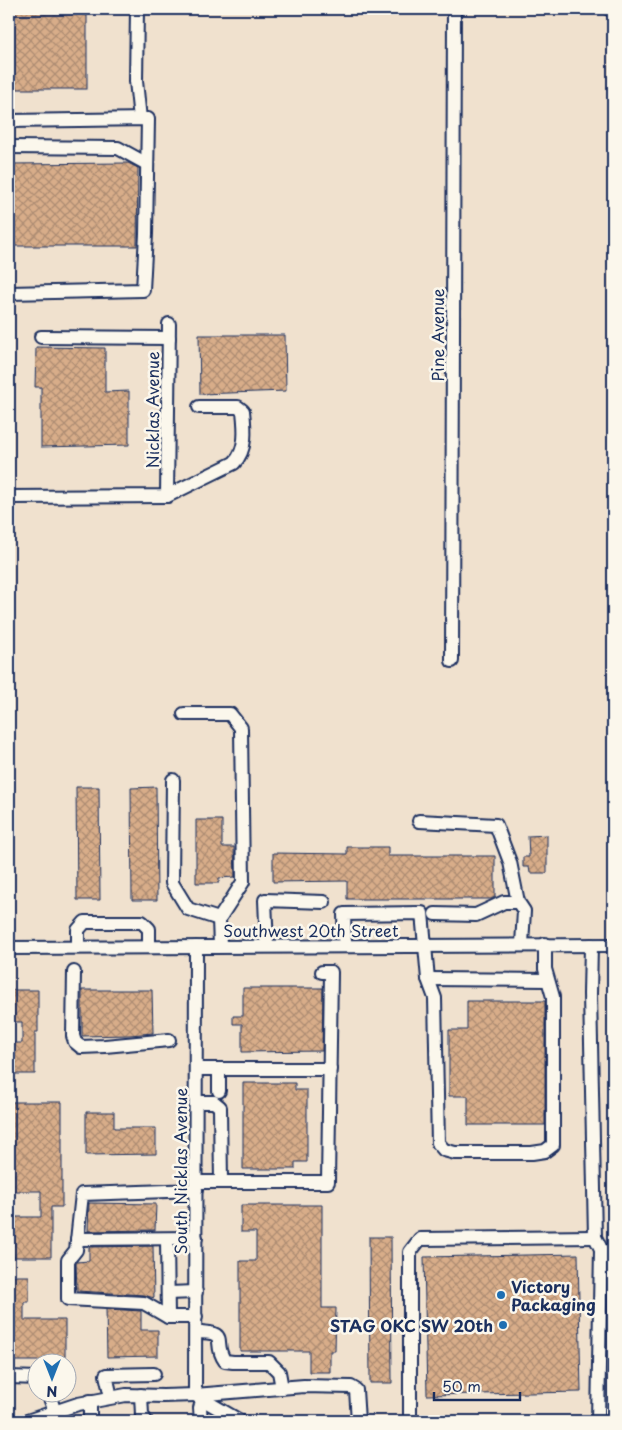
<svg xmlns="http://www.w3.org/2000/svg" width="622" height="1430" font-family="'Playpen Sans',sans-serif">
	<style>
		.building { fill: url(#building-cross-hatch); stroke: #1b2f5e }
		.lines { fill: none; stroke-linecap: round; stroke-linejoin: round }
		.minor-casing { stroke: #1b2f5e; stroke-width: 16 }
		.minor { stroke: #fbf7ec; stroke-width: 12 }
		.poi-dot { fill: #1f6fb2; stroke: #fbf7ec; stroke-width: 2 }
		.labels { text-anchor: middle; dominant-baseline: central; stroke-width: 5; stroke-linejoin: round; paint-order: stroke }
		.street-label { font-size: 16px; fill: #1b2f5e; stroke: #fbf7ec }
		.poi-label { font-size: 16px; font-weight: bold; fill: #1b2f5e; stroke: #fbf7ec; text-anchor: start }
	</style>
	<defs>
		<pattern id="building-cross-hatch" width="8" height="8" patternUnits="userSpaceOnUse" patternTransform="scale(1.25)"><rect width="8" height="8" fill="#d8ad89"/><path d="M0 0l8 8M0 8l8-8" fill="none" stroke="#ae8d73"/></pattern>
	</defs>
	<rect width="100%" height="100%" fill="#f0e1ce"/>
	<filter id="ink" filterUnits="userSpaceOnUse"><feTurbulence type="fractalNoise" baseFrequency=".02" numOctaves="2"/><feDisplacementMap in="SourceGraphic" scale="10" xChannelSelector="R" yChannelSelector="G"/><feConvolveMatrix kernelMatrix="1 2 1 2 8 2 1 2 1" color-interpolation-filters="sRGB"/></filter>
	<g filter="url(#ink)">
		<g class="building">
			<rect x="9" y="9" width="78" height="80"/>
			<polygon points="128,163 138,168 137,246 9,246 9,164"/>
			<polygon points="199,335 285,335 286,391 200,394"/>
			<polygon points="36,347 105,348 105,392 129,391 129,445 41,447 41,387 35,387"/>
			<polygon points="76,787 99,787 100,900 77,900"/>
			<polygon points="156,787 157,900 132,900 131,788"/>
			<polygon points="196,820 222,820 222,847 234,847 235,877 219,878 219,883 196,883"/>
			<polygon points="547,835 547,873 530,873 529,867 523,867 523,857 529,857 528,836"/>
			<polygon points="347,847 388,847 388,856 495,856 495,897 491,899 347,899 347,881 273,882 273,853 347,854"/>
			<polygon points="243,988 323,988 322,1051 242,1052 242,1024 233,1024 233,1016 243,1016"/>
			<polygon points="9,990 38,990 38,1032 35,1032 35,1074 9,1074 9,1043 22,1043 22,1022 9,1022"/>
			<polygon points="82,990 152,990 153,1033 130,1035 82,1036"/>
			<polygon points="467,1001 545,1001 545,1125 468,1125 468,1096 449,1096 449,1030 467,1030"/>
			<polygon points="243,1083 295,1083 295,1090 307,1090 307,1162 295,1162 295,1169 243,1169"/>
			<polygon points="9,1102 62,1102 62,1207 51,1207 51,1257 9,1257 9,1217 41,1217 41,1191 9,1191"/>
			<polygon points="86,1112 114,1112 114,1128 156,1128 156,1154 86,1155"/>
			<polygon points="89,1203 156,1204 155,1230 88,1231"/>
			<polygon points="241,1205 322,1205 322,1308 336,1308 335,1351 330,1351 330,1372 309,1372 309,1351 240,1351 240,1261 256,1261 256,1232 241,1232"/>
			<polygon points="369,1237 391,1237 392,1383 370,1383"/>
			<polygon points="153,1246 154,1298 144,1295 77,1291 76,1262 89,1261 89,1247"/>
			<polygon points="578,1254 581,1392 427,1395 424,1257"/>
			<polygon points="9,1276 29,1276 29,1302 24,1302 24,1320 65,1320 65,1361 9,1361"/>
			<polygon points="106,1309 141,1311 141,1330 158,1330 158,1356 107,1357"/>
		</g>
		<g class="lines">
			<g class="minor-casing">
				<g id="minor">
					<polyline points="137,9 136,81 140,119"/>
					<polyline points="609,9 613,10"/>
					<polyline points="9,121 148,119 146,234 143,290 9,293"/>
					<polyline points="9,147 118,148 147,164"/>
					<polyline points="41,337 169,338"/>
					<polyline points="167,496 169,324"/>
					<path d="M 9,497 L 167,496 L 234,463 C 247,450 245,429 243,411 L 238,407 L 199,407"/>
					<polyline points="452,661 454,9"/>
					<polyline points="184,714 230,714 241,728 243,882 219,919 220,946"/>
					<polyline points="173,780 172,883 188,909 219,919"/>
					<polyline points="419,821 496,825 510,862 518,902"/>
					<polyline points="435,914 476,915 504,902 518,902 524,911 522,944"/>
					<polyline points="591,945 590,994 595,1237 601,1249 598,1421"/>
					<polyline points="267,946 265,900 324,902"/>
					<polyline points="345,946 344,914 422,913 428,979 435,998 438,1143 444,1150 455,1153 532,1153 545,1151 553,1145 553,997 545,969 545,944"/>
					<polyline points="78,947 78,930 85,922 142,922 149,929 149,947"/>
					<polyline points="9,948 613,945"/>
					<polyline points="74,972 73,1036 75,1042 81,1047 105,1046 169,1040"/>
					<polyline points="428,979 547,980"/>
					<polyline points="196,1069 219,1069 219,1091"/>
					<polyline points="219,1069 330,1069"/>
					<polyline points="196,1102 214,1102 220,1107 221,1182"/>
					<polyline points="196,1182 328,1182 331,972 322,972"/>
					<polyline points="77,1239 196,1238"/>
					<polyline points="167,1239 168,1317"/>
					<polyline points="168,1293 196,1292"/>
					<polyline points="196,1317 168,1317 144,1303 68,1299 68,1260 76,1250 82,1194 196,1190"/>
					<path d="M 196,1332 C 232,1332 211,1342 225,1361 L 233,1362 L 269,1362 L 279,1372 L 282,1388"/>
					<polyline points="9,1377 38,1378"/>
					<polyline points="48,1392 55,1412"/>
					<polyline points="141,1395 142,1415 146,1421"/>
					<polyline points="195,1395 196,947"/>
					<polyline points="195,1395 240,1421"/>
					<polyline points="111,1397 106,1375 154,1374"/>
					<polyline points="27,1421 78,1404 126,1395 163,1396 195,1395 304,1386 351,1387 356,1390 358,1421"/>
					<polyline points="90,1421 90,1401"/>
					<polyline points="201,1421 200,1408 203,1398"/>
					<polyline points="410,1421 410,1252 420,1239 595,1237"/>
				</g>
			</g>
			<use href="#minor" class="minor"/>
		</g>
	</g>
	<g class="poi-dot">
		<circle cx="501" cy="1295" r="5"/>
		<circle cx="503" cy="1325" r="5"/>
	</g>
	<g class="labels">
		<g class="street-label">
			<text transform="translate(437 335) rotate(-90)">Pine Avenue</text>
			<text transform="translate(152 410) rotate(-90)">Nicklas Avenue</text>
			<text x="311" y="930">Southwest 20th Street</text>
			<text transform="translate(180 1171) rotate(-90)">South Nicklas Avenue</text>
		</g>
		<g class="poi-label">
			<text x="511" y="1286">Victory<tspan x="511" dy="18">Packaging</tspan></text>
			<text x="493" y="1325" text-anchor="end">STAG OKC SW 20th</text>
		</g>
	</g>
	<rect width="622" height="1430" fill="none" stroke="#fbf7ec" stroke-width="30"/>
	<rect x="15" y="15" width="592" height="1400" fill="none" stroke="#1b2f5e" stroke-width="2" filter="url(#ink)"/>
	<g transform="translate(52 1378) rotate(180)"><circle r="24" fill="#fbf7ec" stroke="#a1a7b3"/>
	<path d="M0-4L9 19L0 12L-9 19Z" fill="#1f6fb2"/>
	<text y="-8" font-size="14" font-weight="bold" text-anchor="middle" fill="#1b2f5e">N</text>
	</g>
	<path d="M434 1392v8h86v-8" fill="none" stroke="#1b2f5e" stroke-width="2.5"/>
	<text x="442" y="1392" font-size="15" fill="#1b2f5e" stroke="#fbf7ec" stroke-width="4" paint-order="stroke">50 m</text>
</svg>
